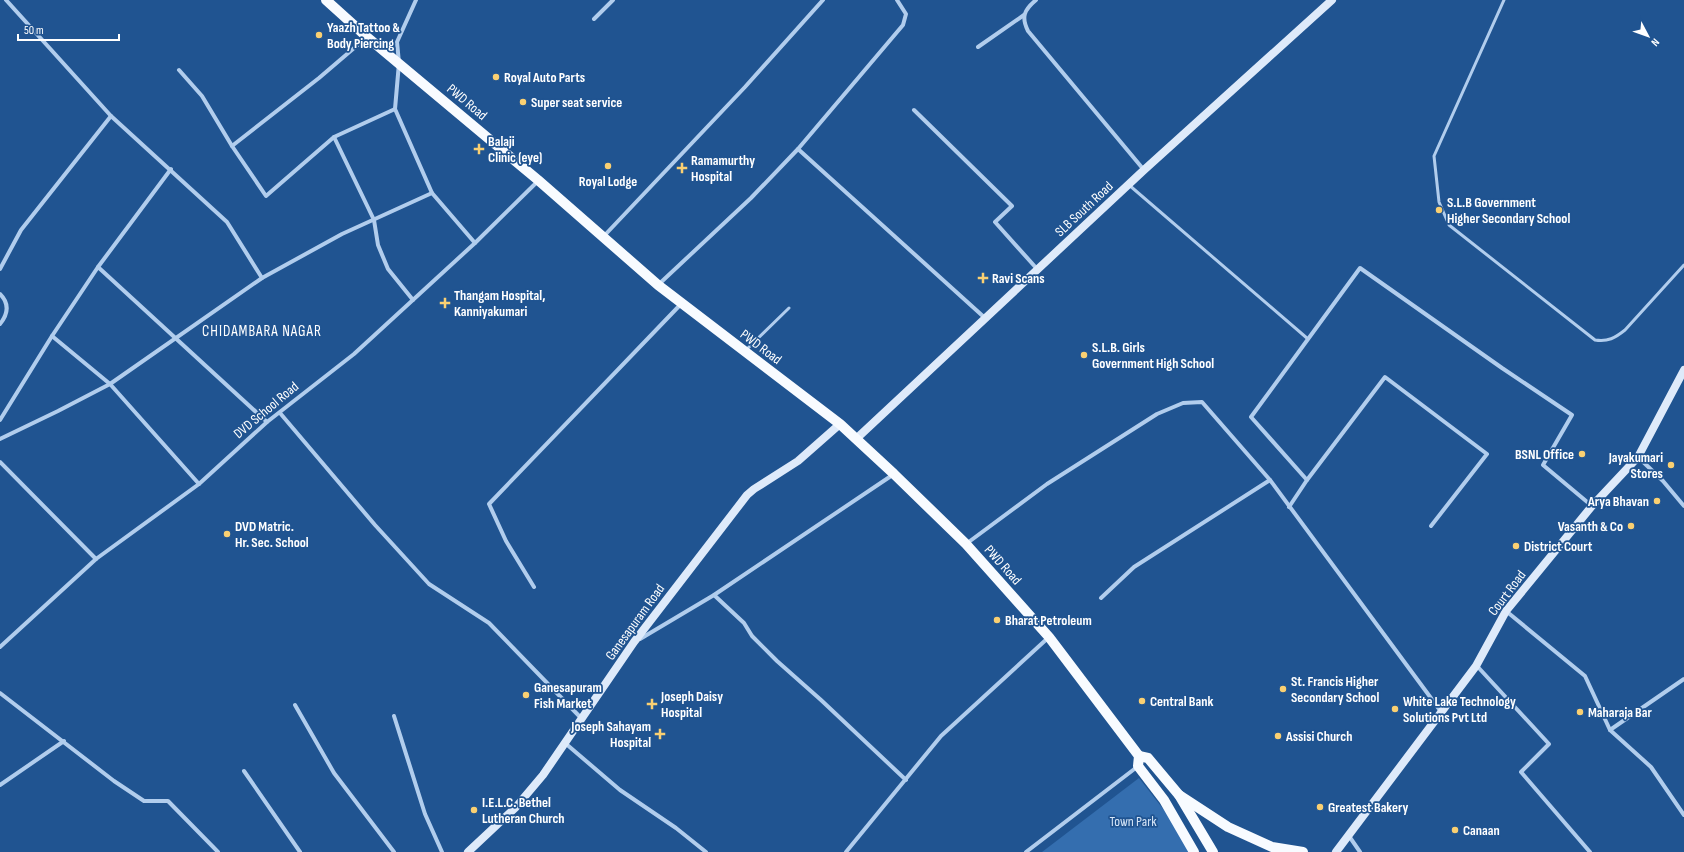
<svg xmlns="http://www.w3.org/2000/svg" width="1684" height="852" font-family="'Sofia Sans Condensed',sans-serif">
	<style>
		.green { fill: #346eaf }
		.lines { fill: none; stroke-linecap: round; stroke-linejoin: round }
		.lane { stroke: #b1cded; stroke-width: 3 }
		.street { stroke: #b1cded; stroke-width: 4 }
		.secondary { stroke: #deeafa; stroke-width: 8 }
		.primary { stroke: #f8fbff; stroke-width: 10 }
		.poi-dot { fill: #fad072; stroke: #205491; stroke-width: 1.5 }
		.labels { text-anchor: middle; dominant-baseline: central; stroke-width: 3.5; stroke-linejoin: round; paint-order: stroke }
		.poi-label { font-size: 14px; font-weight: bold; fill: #fff; stroke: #205491; text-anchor: start }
		.street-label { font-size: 14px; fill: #fff; stroke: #205491 }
		.park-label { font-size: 14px; fill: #d7e7f9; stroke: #205491 }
		.neighbourhood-label { font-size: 15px; letter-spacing: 1px; fill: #fff; stroke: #205491 }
	</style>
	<rect width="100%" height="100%" fill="#205491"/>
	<polygon class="green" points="1139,778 1185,837 1193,852 1042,852"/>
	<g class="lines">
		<g class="lane">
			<path d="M 1504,0 L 1434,156 L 1439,202 L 1449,225 L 1595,340 C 1608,342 1615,338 1625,330 L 1684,265"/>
			<polyline points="1129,185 1308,339"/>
			<polyline points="746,350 789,308"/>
		</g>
		<g class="street">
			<polyline points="6,0 111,116 227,222 262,278"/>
			<polyline points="416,0 397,42 399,63 395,109 432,193 475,243"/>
			<path d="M 1036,0 C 1024,10 1021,17 1028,31 L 1144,170"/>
			<polyline points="594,19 613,0"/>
			<polyline points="978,47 1024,15"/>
			<polyline points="179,70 202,96 232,146 266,196 334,137 395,109"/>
			<polyline points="914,110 1012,206 995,222 1038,270"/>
			<polyline points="334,137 374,220 378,245 388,269 413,300"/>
			<polyline points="232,146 319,78 367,37"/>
			<polyline points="798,149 985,318"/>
			<polyline points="603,237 745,87 823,0"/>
			<polyline points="98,267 267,422"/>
			<polyline points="0,269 21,230 111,116"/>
			<polyline points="658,285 751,198 798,149 903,25 906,14 897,0"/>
			<path d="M 0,294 C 10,304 8,314 0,324"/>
			<polyline points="52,336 110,384 199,484"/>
			<polyline points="280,413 375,525 429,584 489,623 582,719"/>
			<polyline points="0,420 52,336 98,267 171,169"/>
			<polyline points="0,439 58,411 110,384 262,278 342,234 432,193"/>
			<polyline points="1638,457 1663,481 1684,506"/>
			<polyline points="0,462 96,559"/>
			<polyline points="1307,480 1251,417 1360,268 1502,368 1572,415 1543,465 1592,506"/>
			<polyline points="1289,507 1307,480 1385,377 1487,454 1431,526"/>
			<polyline points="966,544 1047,484 1157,414 1183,403 1202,402 1270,480 1442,713"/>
			<polyline points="534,587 506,541 489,504 681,304"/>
			<polyline points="714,595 744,623 752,636 777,661 821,700 906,780"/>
			<polyline points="1101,598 1134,567 1270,480"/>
			<polyline points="1506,611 1585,676 1610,730 1651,767 1684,815"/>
			<polyline points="640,639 714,595 894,474"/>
			<polyline points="0,647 96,559 199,484 267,422 354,354 475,243 538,181"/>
			<polyline points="1477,666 1549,744 1521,772 1590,852"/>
			<polyline points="0,693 114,781 144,801 168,801 218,852"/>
			<polyline points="295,705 334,773 394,852"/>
			<polyline points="394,716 425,814 442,852"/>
			<polyline points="1610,730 1684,679"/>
			<polyline points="565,743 620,790 676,828 706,852"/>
			<polyline points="244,771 300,852"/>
			<polyline points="0,785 64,741"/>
			<polyline points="1349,836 1360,852"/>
			<polyline points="846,852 941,736 1049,637"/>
			<polyline points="1026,852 1137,767"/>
		</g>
		<g class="secondary">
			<polyline points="856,439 1144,170 1332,0"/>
			<polyline points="468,852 516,807 543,775 634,642 747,495 754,489 798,461 840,424"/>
			<polyline points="1336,852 1476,666 1506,611 1592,506 1638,457 1684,370"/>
		</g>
		<g class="primary">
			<polyline points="326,0 367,37 538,180 658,285 840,424 894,474 966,544 1049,637 1139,756 1138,766 1164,800 1194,852"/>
			<polyline points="1139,756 1148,758 1179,795 1213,852"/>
			<polyline points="1179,795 1228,827 1272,847 1303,852"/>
		</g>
	</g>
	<g class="poi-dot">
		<circle cx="319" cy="35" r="4"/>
		<circle cx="496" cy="77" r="4"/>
		<circle cx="523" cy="102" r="4"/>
		<path d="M477 143h4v4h4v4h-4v4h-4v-4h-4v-4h4z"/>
		<circle cx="608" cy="166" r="4"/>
		<path d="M680 162h4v4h4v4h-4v4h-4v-4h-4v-4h4z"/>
		<circle cx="1439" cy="210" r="4"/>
		<path d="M981 272h4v4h4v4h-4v4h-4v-4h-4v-4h4z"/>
		<path d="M443 297h4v4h4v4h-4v4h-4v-4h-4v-4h4z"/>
		<circle cx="1084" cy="355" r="4"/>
		<circle cx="1582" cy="454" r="4"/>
		<circle cx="1671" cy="465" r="4"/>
		<circle cx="1657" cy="501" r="4"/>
		<circle cx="1631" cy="526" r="4"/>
		<circle cx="227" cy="534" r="4"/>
		<circle cx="1516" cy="546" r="4"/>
		<circle cx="997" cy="620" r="4"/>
		<circle cx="1283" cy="689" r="4"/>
		<circle cx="526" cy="695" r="4"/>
		<circle cx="1142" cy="701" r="4"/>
		<path d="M650 698h4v4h4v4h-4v4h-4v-4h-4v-4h4z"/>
		<circle cx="1395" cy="709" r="4"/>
		<circle cx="1580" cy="712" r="4"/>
		<path d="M658 728h4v4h4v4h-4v4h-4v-4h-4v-4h4z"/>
		<circle cx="1278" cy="736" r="4"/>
		<circle cx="1320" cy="807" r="4"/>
		<circle cx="474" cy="810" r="4"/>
		<circle cx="1455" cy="830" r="4"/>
	</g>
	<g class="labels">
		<g class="poi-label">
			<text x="327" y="27">Yaazh Tattoo &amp;<tspan x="327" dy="16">Body Piercing</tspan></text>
			<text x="504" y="77">Royal Auto Parts</text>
			<text x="531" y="102">Super seat service</text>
			<text x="488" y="141">Balaji<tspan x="488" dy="16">Clinic (eye)</tspan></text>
			<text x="691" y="160">Ramamurthy<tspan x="691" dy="16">Hospital</tspan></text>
			<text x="608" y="181" text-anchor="middle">Royal Lodge</text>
			<text x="1447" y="202">S.L.B Government<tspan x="1447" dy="16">Higher Secondary School</tspan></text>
			<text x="992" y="278">Ravi Scans</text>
			<text x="454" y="295">Thangam Hospital,<tspan x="454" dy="16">Kanniyakumari</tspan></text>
			<text x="1092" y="347">S.L.B. Girls<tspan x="1092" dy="16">Government High School</tspan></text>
			<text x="1574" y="454" text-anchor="end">BSNL Office</text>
			<text x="1663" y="457" text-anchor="end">Jayakumari<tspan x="1663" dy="16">Stores</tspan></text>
			<text x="1649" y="501" text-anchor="end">Arya Bhavan</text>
			<text x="235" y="526">DVD Matric.<tspan x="235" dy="16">Hr. Sec. School</tspan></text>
			<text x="1623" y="526" text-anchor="end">Vasanth &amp; Co</text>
			<text x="1524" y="546">District Court</text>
			<text x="1005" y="620">Bharat Petroleum</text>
			<text x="1291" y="681">St. Francis Higher<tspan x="1291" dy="16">Secondary School</tspan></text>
			<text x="534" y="687">Ganesapuram<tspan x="534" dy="16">Fish Market</tspan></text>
			<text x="661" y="696">Joseph Daisy<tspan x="661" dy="16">Hospital</tspan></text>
			<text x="1150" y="701">Central Bank</text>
			<text x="1403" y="701">White Lake Technology<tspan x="1403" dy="16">Solutions Pvt Ltd</tspan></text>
			<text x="1588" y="712">Maharaja Bar</text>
			<text x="651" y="726" text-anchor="end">Joseph Sahayam<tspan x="651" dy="16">Hospital</tspan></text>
			<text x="1286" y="736">Assisi Church</text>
			<text x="482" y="802">I.E.L.C. Bethel<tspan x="482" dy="16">Lutheran Church</tspan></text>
			<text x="1328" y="807">Greatest Bakery</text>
			<text x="1463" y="830">Canaan</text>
		</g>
		<g class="street-label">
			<text transform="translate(467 102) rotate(40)">PWD Road</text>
			<text transform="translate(1084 209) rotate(-43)">SLB South Road</text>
			<text transform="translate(761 347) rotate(37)">PWD Road</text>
			<text transform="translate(266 410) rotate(-40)">DVD School Road</text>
			<text transform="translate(1003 565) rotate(48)">PWD Road</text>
			<text transform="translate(1507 593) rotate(-53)">Court Road</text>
			<text transform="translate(635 622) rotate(-54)">Ganesapuram Road</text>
		</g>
		<g class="park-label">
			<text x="1133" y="821">Town Park</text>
		</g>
		<g class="neighbourhood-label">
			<text x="262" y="331">CHIDAMBARA NAGAR</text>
		</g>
	</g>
	<g transform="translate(1648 36) rotate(131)" stroke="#205491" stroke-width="3" paint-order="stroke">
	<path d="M0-3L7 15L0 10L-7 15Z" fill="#ffffff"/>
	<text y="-6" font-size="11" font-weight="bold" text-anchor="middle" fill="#ffffff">N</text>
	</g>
	<path d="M18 34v6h101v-6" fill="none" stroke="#ffffff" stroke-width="2"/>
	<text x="24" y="34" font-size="12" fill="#ffffff" stroke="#205491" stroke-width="3" paint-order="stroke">50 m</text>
</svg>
